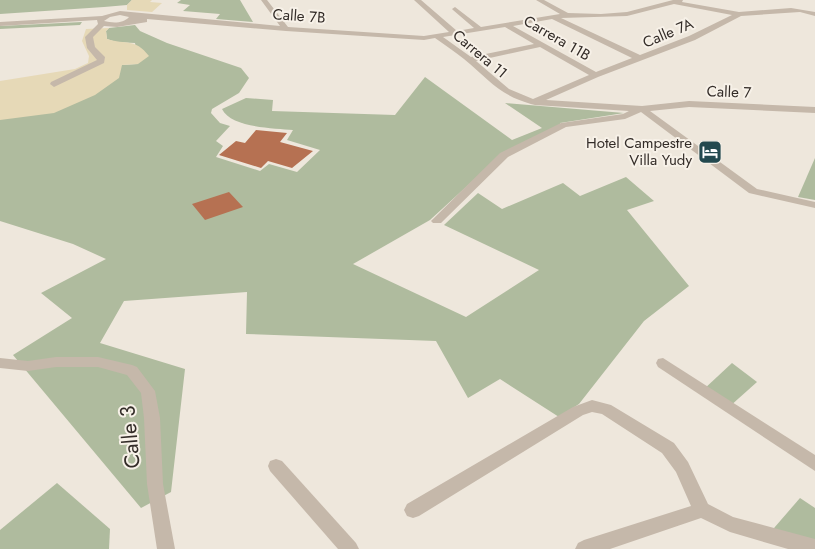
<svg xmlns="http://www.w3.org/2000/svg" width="815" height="549" font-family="Jost,sans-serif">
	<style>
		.green { fill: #afbb9e }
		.sand { fill: #e6d9b7 }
		.building { fill: #b67152 }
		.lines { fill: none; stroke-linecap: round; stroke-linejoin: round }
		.minor { fill: #c5b8aa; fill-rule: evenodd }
		.labels { text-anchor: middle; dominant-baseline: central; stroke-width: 4; stroke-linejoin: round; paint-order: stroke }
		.far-street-label { font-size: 15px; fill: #332c28; stroke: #f7f1e8 }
		.far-poi-label { font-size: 15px; fill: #332c28; stroke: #f7f1e8; text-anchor: end }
		.near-street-label { font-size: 21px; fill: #332c28; stroke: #f7f1e8 }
	</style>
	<rect width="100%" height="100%" fill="#eee7dc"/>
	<g class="green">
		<polygon points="0,0 132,0 127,5 104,7 0,14"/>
		<polygon points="181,0 240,0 253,22 216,19 220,14 183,11 190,5 177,3"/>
		<polygon points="82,22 80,25 0,29 0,26"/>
		<path d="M 135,25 L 140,31 L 167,43 L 241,68 L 249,78 L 239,93 L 212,109 L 211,113 L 220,123 L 230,126 L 216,141 L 223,146 L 216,157 L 260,171 L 269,164 L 297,172 L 320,150 L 287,140 L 293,130 C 274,128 231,128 222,109 L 246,98 L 273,100 L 272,111 L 395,115 L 425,77 L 512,140 L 542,128 L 505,103 L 624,113 L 560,123 L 561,125 L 501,155 L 430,220 L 353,264 L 466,317 L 539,270 L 444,225 L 478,193 L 502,209 L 563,183 L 580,196 L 626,177 L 654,201 L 627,210 L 689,286 L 644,321 L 579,404 L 559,417 L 500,379 L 468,398 L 436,341 L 246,334 L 247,292 L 124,301 L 100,343 L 185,369 L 171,492 L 141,508 L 13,355 L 72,318 L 41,293 L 106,259 L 73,244 L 0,221 L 0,119 L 122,65 L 138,64 L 135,43 L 116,42 L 107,39 L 106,31 L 109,28 Z"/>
		<polygon points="815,158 815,200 798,197"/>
		<polygon points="732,363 757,382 729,407 703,390"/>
		<polygon points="57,483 110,529 109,549 0,549 0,530"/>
		<polygon points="800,498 815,508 815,548 768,535"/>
	</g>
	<g class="sand">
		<polygon points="132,0 152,0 150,2 162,3 152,12 127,10 127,5"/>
		<path d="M 109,28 L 106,31 L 107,39 C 126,45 135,38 149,56 L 138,64 L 122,65 L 119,78 L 95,95 L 54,113 L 0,120 L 0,81 L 75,69 L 88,63 L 89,56 L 82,41 L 86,29 Z"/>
	</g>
	<g class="building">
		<polygon points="256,130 287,133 280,142 313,151 292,168 268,161 261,168 219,155 236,141 245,143"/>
		<polygon points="229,192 243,207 205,220 192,204"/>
	</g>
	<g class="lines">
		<g class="minor">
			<path d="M 261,0 L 267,0 L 288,27 L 424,36 L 449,32 L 414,0 L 421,0 L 457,31 L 474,28 L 453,10 L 452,9 L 455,7 L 481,27 L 560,14 L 536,0 L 544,0 L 568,13 L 601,14 L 627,12 L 673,0 L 683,0 L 682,2 L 739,12 L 791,8 L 815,12 L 815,16 L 800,12 L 741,16 L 695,40 L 598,77 L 546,100 L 642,106 L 689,101 L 815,107 L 815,113 L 689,107 L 650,111 L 757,189 L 815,202 L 815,208 L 749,193 L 641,112 L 625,119 L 566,127 L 508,157 L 441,223 L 433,223 L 431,221 L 433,219 L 500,153 L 561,123 L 623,114 L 629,111 L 535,105 C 499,96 491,81 464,59 C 455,52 445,45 435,38 L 424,40 L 286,31 L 147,19 L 147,22 L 117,27 L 104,26 L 93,37 L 95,47 L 105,57 L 104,63 L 54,87 L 50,84 L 51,82 L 97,60 L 87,48 L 85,37 L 98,24 L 97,20 L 0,26 L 0,22 L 102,16 L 120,11 L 280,26 ZM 674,4 L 732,15 L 689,36 L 640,55 L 561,18 L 627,16 ZM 120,15 L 129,17 C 123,24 112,23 104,21 L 110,17 ZM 552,19 L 632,58 L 596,72 L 513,26 ZM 505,27 L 534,44 L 471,57 L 443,37 ZM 540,47 L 589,75 L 533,99 L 509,89 L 476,61 Z"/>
			<polygon points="56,357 98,357 132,365 137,367 155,391 160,418 163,484 175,549 157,549 147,484 144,418 141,393 127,375 98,367 56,367 28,371 0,368 0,358 28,361"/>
			<polygon points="663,358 815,455 815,471 658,367 656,363 658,359"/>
			<polygon points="592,400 611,405 674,443 688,462 708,504 733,517 815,539 815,549 788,549 730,532 701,518 610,549 575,549 578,543 584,540 691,506 676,472 662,453 602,414 592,412 583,415 419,516 413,518 407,516 404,510 407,504 573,407"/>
			<polygon points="276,459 282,461 356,543 359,549 338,549 270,471 268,466 270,461"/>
		</g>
	</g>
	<defs>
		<g id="hotel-square" transform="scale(1.25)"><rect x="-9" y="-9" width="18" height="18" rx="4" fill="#23494f" stroke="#f7f1e8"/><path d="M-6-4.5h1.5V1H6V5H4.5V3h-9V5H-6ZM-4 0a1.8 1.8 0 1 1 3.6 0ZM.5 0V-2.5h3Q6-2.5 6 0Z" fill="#fff"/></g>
	</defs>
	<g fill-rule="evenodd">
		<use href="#hotel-square" x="710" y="152"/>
	</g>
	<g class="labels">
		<g class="far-street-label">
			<text transform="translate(299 16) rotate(4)">Calle 7B</text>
			<text transform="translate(668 33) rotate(-23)">Calle 7A</text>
			<text transform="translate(557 38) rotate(30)">Carrera 11B</text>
			<text transform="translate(480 54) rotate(40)">Carrera 11</text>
			<text transform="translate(729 92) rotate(2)">Calle 7</text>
		</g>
		<g class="far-poi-label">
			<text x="692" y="143">Hotel Campestre<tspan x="692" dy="17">Villa Yudy</tspan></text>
		</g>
		<g class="near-street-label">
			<text transform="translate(130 437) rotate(-95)">Calle 3</text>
		</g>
	</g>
</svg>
